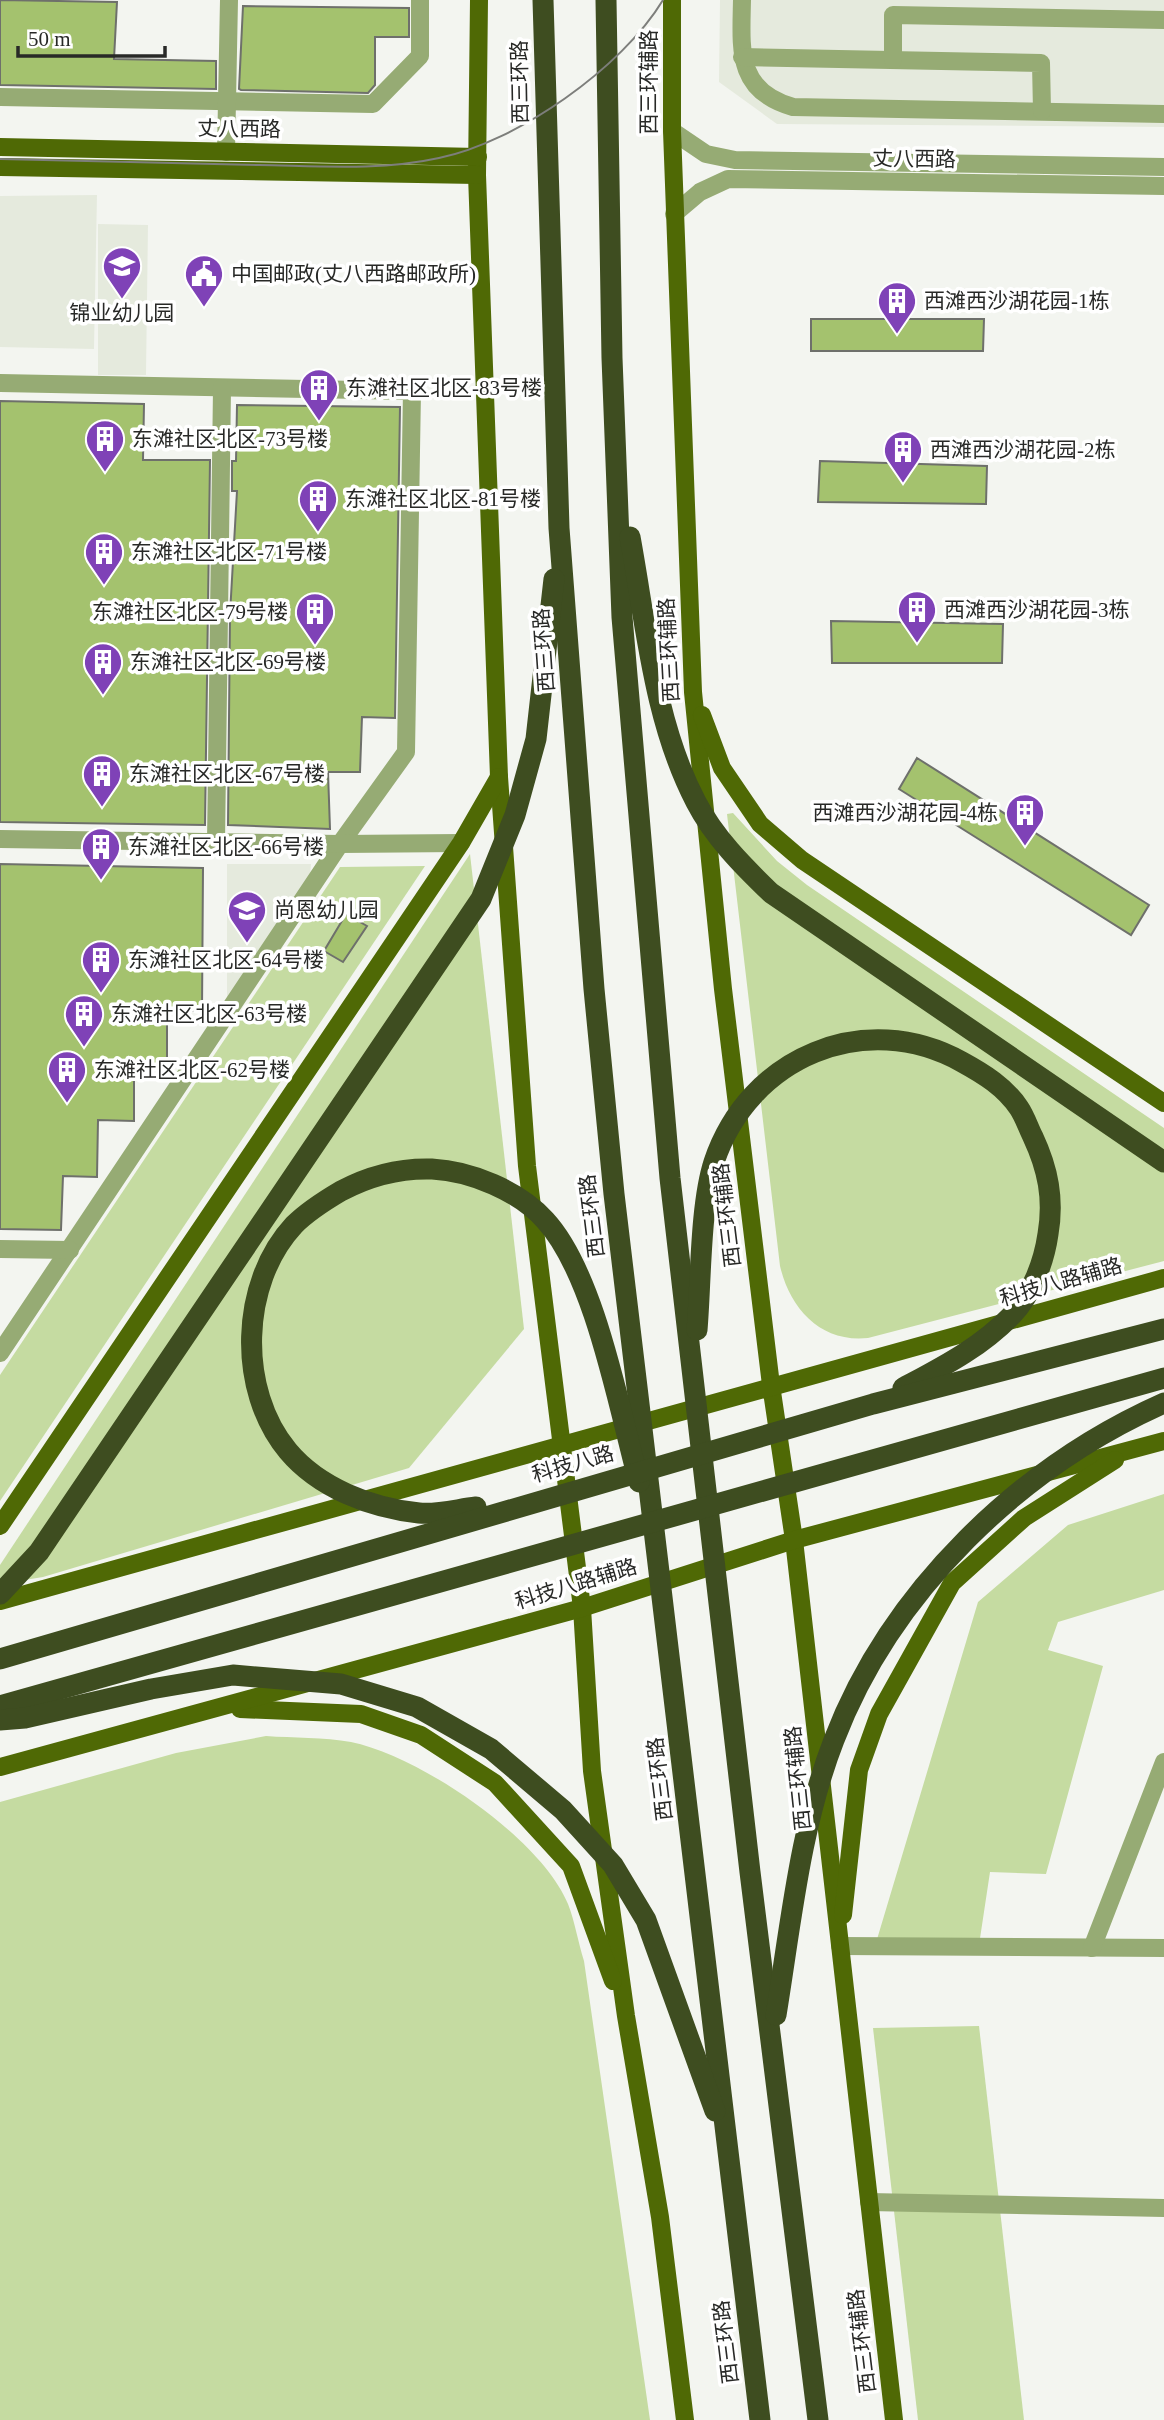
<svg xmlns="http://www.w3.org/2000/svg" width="1164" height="2420" font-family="'Times New Roman','Noto Sans SC',serif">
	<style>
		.built { fill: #e5eadd }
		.green { fill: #c5dba1 }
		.building { fill: #a4c26e; stroke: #6e706b; stroke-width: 2 }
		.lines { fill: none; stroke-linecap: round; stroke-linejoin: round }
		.minor { stroke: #96ab74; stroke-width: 18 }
		.major { stroke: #4f6905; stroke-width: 18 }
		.highway { stroke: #3e4d20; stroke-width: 21 }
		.tram { stroke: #7d7e7b; stroke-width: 2 }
		.labels { text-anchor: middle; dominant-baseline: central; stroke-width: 7; stroke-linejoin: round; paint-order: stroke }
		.street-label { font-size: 21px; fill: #282927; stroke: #fff }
		.poi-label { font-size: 21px; fill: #282927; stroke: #fff; text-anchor: start }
	</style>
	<rect width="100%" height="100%" fill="#f3f5f0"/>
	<g class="built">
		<polygon points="720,0 1164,0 1164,127 777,124 719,82"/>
		<polygon points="97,195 94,349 0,347 0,196"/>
		<polygon points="98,224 148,225 146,375 98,375"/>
		<polygon points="227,864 311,864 309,887 227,1001"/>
	</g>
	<g class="green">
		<path d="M 733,813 L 777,861 L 807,885 L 1164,1128 L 1164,1261 L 868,1338 C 821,1343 790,1309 780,1266 L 727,814 Z"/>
		<polygon points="470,854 524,1329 409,1468 43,1577 0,1584 0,1565"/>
		<polygon points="425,866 0,1501 0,1375 340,867"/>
		<polygon points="1164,1494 1164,1590 1058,1622 1048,1650 1103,1666 1046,1874 990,1872 979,1945 875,1946 978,1602 1068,1525"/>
		<path d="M 266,1736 C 293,1738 324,1737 351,1742 C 420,1756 541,1838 568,1904 C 575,1922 578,1942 584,1961 L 650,2420 L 0,2420 L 0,1802 L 176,1753 Z"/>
		<polygon points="979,2026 1024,2420 918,2420 873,2028"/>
	</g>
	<g class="building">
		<polygon points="0,0 117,2 114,59 216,61 216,89 0,85"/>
		<polygon points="243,6 409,8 409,37 375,37 375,85 368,93 241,90 239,89"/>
		<polygon points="811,319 984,319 983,351 811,351"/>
		<polygon points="0,401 144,404 143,460 210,460 205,825 0,822"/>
		<polygon points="237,405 400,407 395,718 362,717 360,772 328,772 330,829 228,825 230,614 237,491 232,491 232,461 236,461"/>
		<polygon points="820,461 987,466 986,504 818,502"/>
		<polygon points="831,621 1003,624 1002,663 832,663"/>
		<polygon points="917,758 1149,905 1131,935 899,789"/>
		<polygon points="0,864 203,868 202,1011 167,1010 167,1065 134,1064 134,1121 98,1120 97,1177 63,1176 61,1230 0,1229"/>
		<polygon points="346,914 367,926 343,962 324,951"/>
	</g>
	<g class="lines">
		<g class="minor">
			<path d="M 742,0 C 741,50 736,91 793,107 L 1164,114"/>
			<polyline points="742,57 1041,63 1042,111"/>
			<polyline points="893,60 893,15 1164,20"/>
			<polyline points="0,97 373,104 420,56 420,0"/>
			<polyline points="672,131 706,154 735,160 1164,167"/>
			<polyline points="226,152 229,0"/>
			<polyline points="674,214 700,192 728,179 1164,186"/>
			<polyline points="0,383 412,391 406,752 340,844 0,1353"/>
			<polyline points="0,839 340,844 461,843"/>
			<polyline points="216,843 222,388"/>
			<polyline points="0,1249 70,1250"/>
			<polyline points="840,1946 1164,1948"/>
			<polyline points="1092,1948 1164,1762"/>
			<polyline points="869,2202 1164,2208"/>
		</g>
		<g class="major">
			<polyline points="479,0 477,175 499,777 527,1166 582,1608 592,1771 626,2016 660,2217 685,2420"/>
			<polyline points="672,0 672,131 693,692 723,989 771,1385 794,1540 894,2420"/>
			<polyline points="0,147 478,157"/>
			<polyline points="0,167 477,175"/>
			<polyline points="702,715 722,768 760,824 802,860 1164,1103"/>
			<polyline points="0,1526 461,843 499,777"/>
			<polyline points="0,1601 1164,1278"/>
			<polyline points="240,1709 361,1714 421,1735 495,1783 571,1866 613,1981"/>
			<polyline points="0,1767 582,1608 794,1540 1164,1441"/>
			<polyline points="843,1915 859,1770 879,1714 952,1583 1024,1518 1115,1460"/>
		</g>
		<g class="highway">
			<polyline points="543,0 559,528 594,989 614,1194 760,2420"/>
			<polyline points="606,0 612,358 622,617 670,1178 750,1872 818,2420"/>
			<path d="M 630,537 C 646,624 654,722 696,802 C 714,837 743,866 771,893 L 1164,1162"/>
			<path d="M 697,1330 C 701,1283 700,1205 714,1162 C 749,1057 865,1008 962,1062 C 984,1074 1005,1087 1019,1108 C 1025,1117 1028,1127 1033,1137 C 1048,1169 1054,1199 1048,1234 C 1044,1262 1032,1294 1012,1315 C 980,1348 942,1367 903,1388"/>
			<path d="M 476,1507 C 458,1509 437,1515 419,1513 C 371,1508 319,1488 288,1451 C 237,1390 240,1283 294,1225 C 308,1211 324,1201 341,1191 C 369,1176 400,1168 432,1169 C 471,1171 519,1191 545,1220 C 595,1274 619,1409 639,1482"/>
			<polyline points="0,1594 39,1552 481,899 515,815 536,739 554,579"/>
			<polyline points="0,1659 873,1404 1164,1329"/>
			<polyline points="0,1706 1164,1378"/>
			<polyline points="0,1720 25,1718 151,1689 233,1675 341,1684 417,1707 491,1749 563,1810 613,1865 646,1920 715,2111"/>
			<path d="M 776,2015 C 791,1923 800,1827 834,1740 C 891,1591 1020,1467 1164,1403"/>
		</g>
		<path class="tram" d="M 0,159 C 86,161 173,163 259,165 C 319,166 380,171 439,158 C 517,142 622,68 663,0"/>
	</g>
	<defs>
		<g id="school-pin" transform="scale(2.0125)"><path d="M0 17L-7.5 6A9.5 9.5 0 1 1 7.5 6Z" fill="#7f42b7" stroke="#fff"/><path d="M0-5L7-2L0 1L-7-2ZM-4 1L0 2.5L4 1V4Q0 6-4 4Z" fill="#fff"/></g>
		<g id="civic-pin" transform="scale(2.0125)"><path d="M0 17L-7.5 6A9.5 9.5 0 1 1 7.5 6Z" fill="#7f42b7" stroke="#fff"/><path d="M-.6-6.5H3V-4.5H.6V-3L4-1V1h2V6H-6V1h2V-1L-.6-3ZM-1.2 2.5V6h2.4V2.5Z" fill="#fff"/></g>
		<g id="building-pin" transform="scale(2.0125)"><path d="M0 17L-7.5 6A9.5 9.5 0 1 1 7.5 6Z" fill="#7f42b7" stroke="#fff"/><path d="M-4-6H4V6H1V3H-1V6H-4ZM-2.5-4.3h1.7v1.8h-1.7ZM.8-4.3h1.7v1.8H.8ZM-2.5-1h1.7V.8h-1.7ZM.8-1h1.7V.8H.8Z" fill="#fff"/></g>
	</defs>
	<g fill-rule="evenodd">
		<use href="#school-pin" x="122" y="266"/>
		<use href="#civic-pin" x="204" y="274"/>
		<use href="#building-pin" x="897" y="301"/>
		<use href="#building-pin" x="319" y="388"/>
		<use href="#building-pin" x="105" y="439"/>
		<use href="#building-pin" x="903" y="450"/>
		<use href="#building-pin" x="318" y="499"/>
		<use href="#building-pin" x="104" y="552"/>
		<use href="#building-pin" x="917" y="610"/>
		<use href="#building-pin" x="315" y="612"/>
		<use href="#building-pin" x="103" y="662"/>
		<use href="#building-pin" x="102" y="774"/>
		<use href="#building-pin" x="1025" y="813"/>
		<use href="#building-pin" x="101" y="847"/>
		<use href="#school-pin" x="247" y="910"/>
		<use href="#building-pin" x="101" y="960"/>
		<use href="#building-pin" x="84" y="1014"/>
		<use href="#building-pin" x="67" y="1070"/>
	</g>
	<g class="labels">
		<g class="street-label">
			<text transform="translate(520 82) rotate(-91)">西三环路</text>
			<text transform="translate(649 82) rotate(-90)">西三环辅路</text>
			<text transform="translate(239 129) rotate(1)">丈八西路</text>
			<text transform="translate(914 159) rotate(1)">丈八西路</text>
			<text transform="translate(544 650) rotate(-94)">西三环路</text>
			<text transform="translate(669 650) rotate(-93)">西三环辅路</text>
			<text transform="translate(727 1215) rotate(-97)">西三环辅路</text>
			<text transform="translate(592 1216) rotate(-97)">西三环路</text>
			<text transform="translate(1061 1282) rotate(-16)">科技八路辅路</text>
			<text transform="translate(573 1464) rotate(-16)">科技八路</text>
			<text transform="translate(576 1584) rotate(-17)">科技八路辅路</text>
			<text transform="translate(798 1778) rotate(-96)">西三环辅路</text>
			<text transform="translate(660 1779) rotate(-97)">西三环路</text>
			<text transform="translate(862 2341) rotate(-97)">西三环辅路</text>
			<text transform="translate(726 2342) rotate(-97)">西三环路</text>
		</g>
		<g class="poi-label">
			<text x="231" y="274">中国邮政(丈八西路邮政所)</text>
			<text x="924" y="301">西滩西沙湖花园-1栋</text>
			<text x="122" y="313" text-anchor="middle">锦业幼儿园</text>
			<text x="346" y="388">东滩社区北区-83号楼</text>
			<text x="132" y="439">东滩社区北区-73号楼</text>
			<text x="930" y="450">西滩西沙湖花园-2栋</text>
			<text x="345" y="499">东滩社区北区-81号楼</text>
			<text x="131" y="552">东滩社区北区-71号楼</text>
			<text x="944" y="610">西滩西沙湖花园-3栋</text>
			<text x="288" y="612" text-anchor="end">东滩社区北区-79号楼</text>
			<text x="130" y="662">东滩社区北区-69号楼</text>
			<text x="129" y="774">东滩社区北区-67号楼</text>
			<text x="998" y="813" text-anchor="end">西滩西沙湖花园-4栋</text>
			<text x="128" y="847">东滩社区北区-66号楼</text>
			<text x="274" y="910">尚恩幼儿园</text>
			<text x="128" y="960">东滩社区北区-64号楼</text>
			<text x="111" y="1014">东滩社区北区-63号楼</text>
			<text x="94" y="1070">东滩社区北区-62号楼</text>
		</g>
	</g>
	<path d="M18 46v10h147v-10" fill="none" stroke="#282927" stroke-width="3.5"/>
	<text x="28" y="46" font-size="21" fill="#282927" stroke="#ffffff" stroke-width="5" paint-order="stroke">50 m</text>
</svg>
